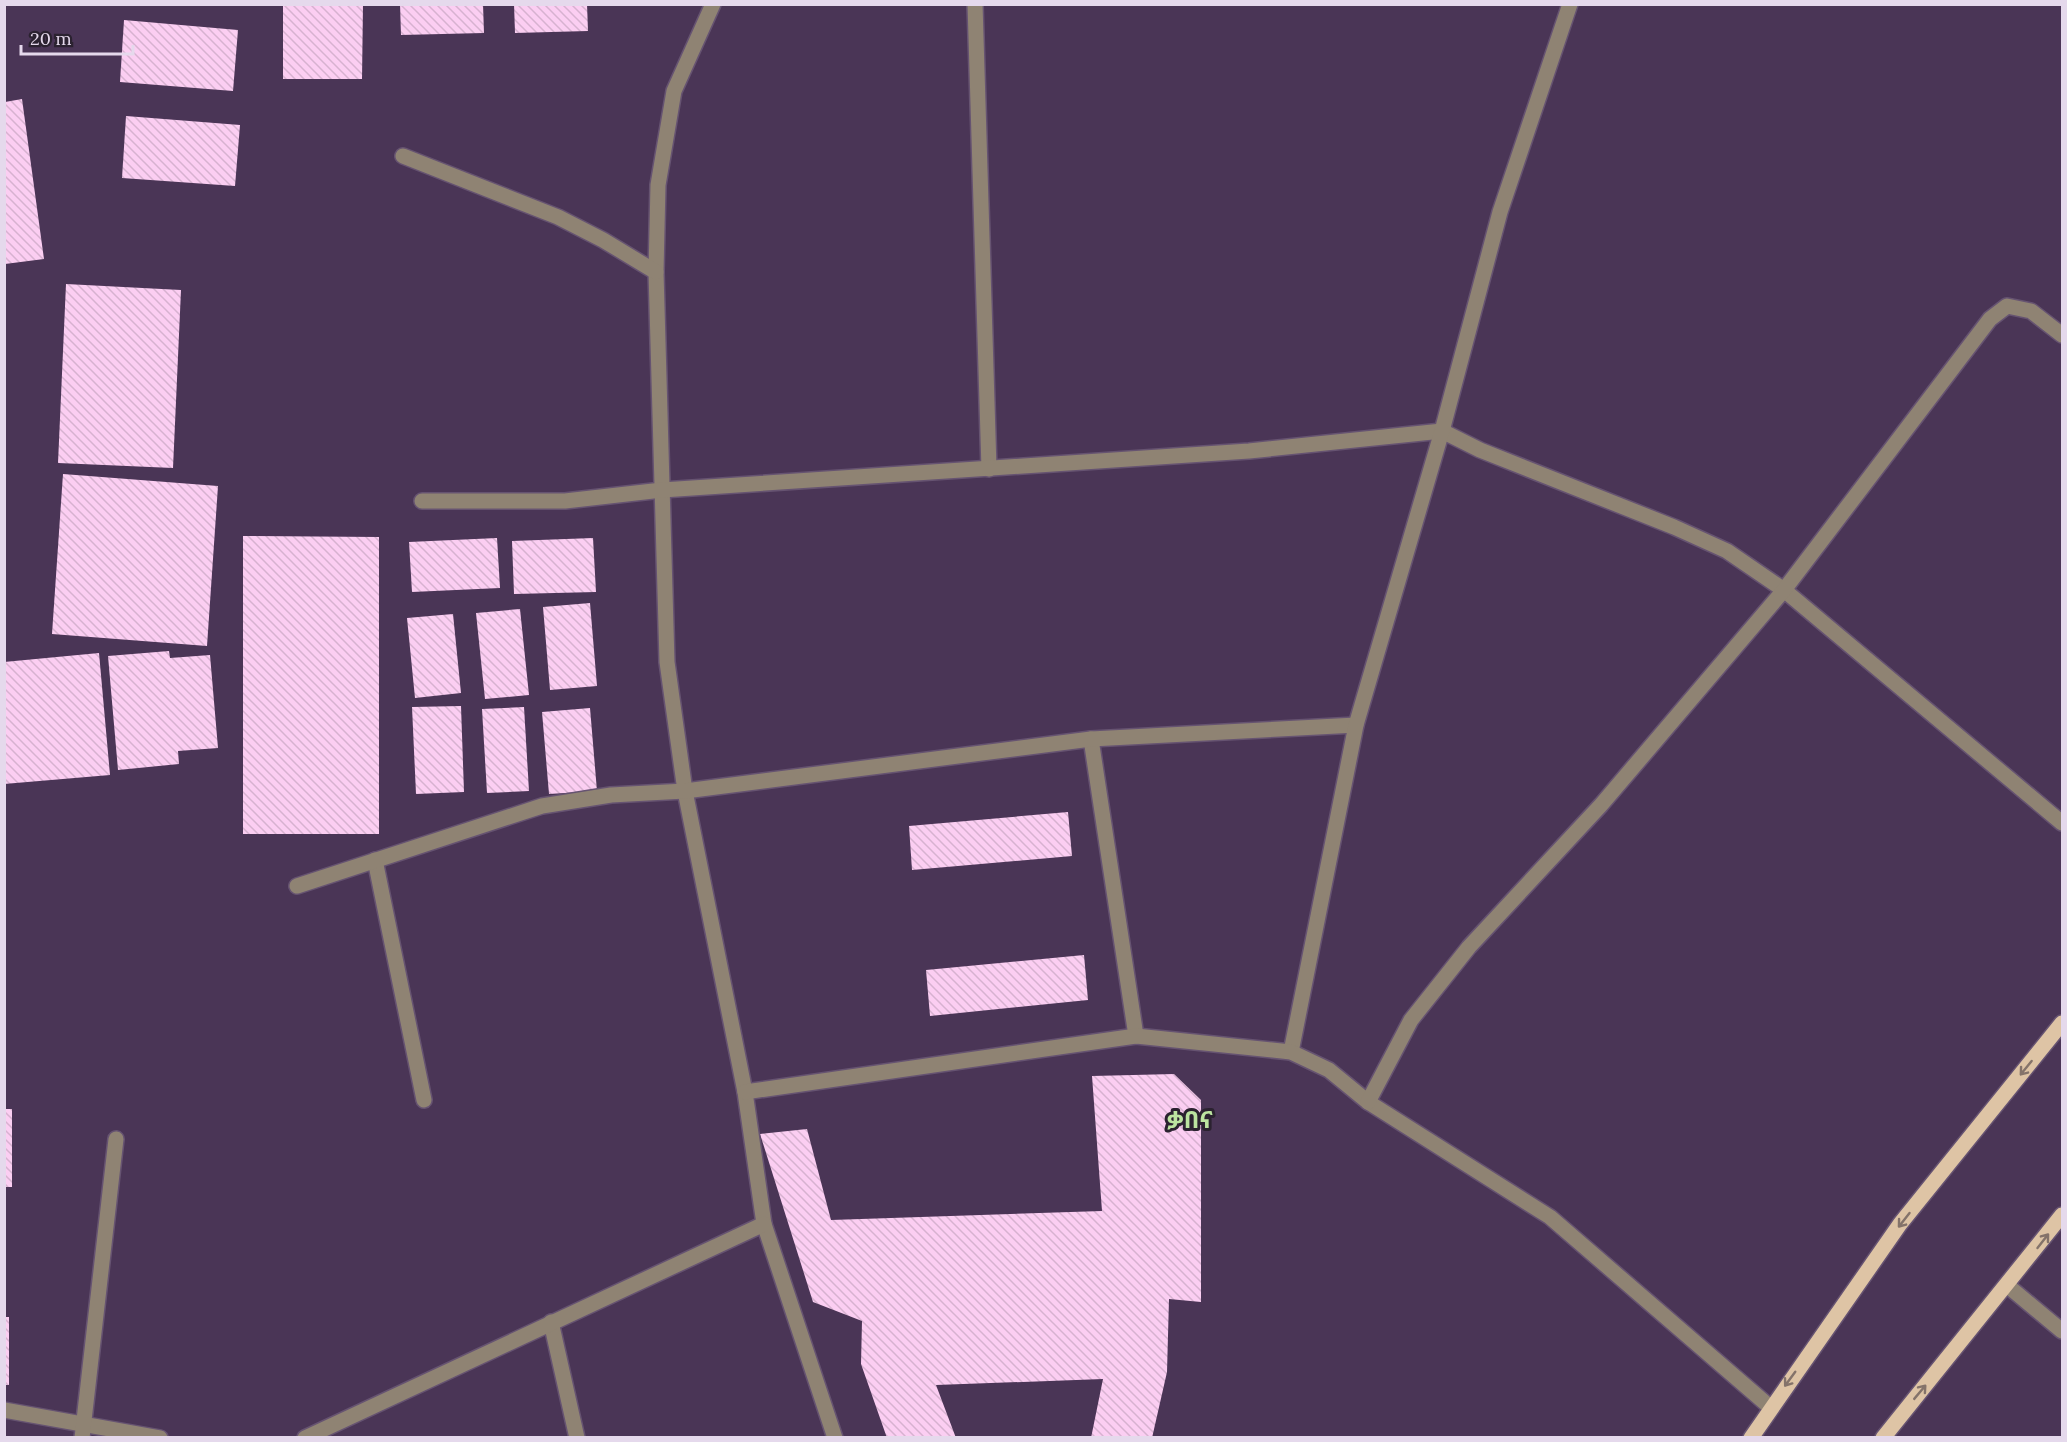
<svg xmlns="http://www.w3.org/2000/svg" width="2067" height="1442" font-family="Lora,'Noto Sans Ethiopic',serif">
	<style>
		.building { fill: url(#building-back-hatch) }
		.lines { fill: none; stroke-linecap: round; stroke-linejoin: round }
		.minor-casing { stroke: #665371; stroke-width: 18 }
		.major-casing { stroke: #665371; stroke-width: 18 }
		.minor { stroke: #8f8373; stroke-width: 15 }
		.major { stroke: #dec4a5; stroke-width: 15 }
		.oneway { stroke: #84736a }
		.labels { text-anchor: middle; dominant-baseline: central; stroke-width: 6; stroke-linejoin: round; paint-order: stroke }
		.district-label { font-size: 24px; font-weight: bold; fill: #bce4a0; stroke: #2b2230 }
	</style>
	<defs>
		<pattern id="building-back-hatch" width="6" height="6" patternUnits="userSpaceOnUse" patternTransform="scale(1.5)"><rect width="6" height="6" fill="#fbcef2"/><path d="M-1 5l2 2M0 0l6 6M5-1l2 2" fill="none" stroke="#d7b2d0"/></pattern>
	</defs>
	<rect width="100%" height="100%" fill="#4a3556"/>
	<g class="building">
		<polygon points="283,4 363,4 362,79 283,79"/>
		<polygon points="400,4 483,4 484,33 401,35"/>
		<polygon points="514,4 587,4 588,31 515,33"/>
		<polygon points="124,20 238,30 233,91 120,82"/>
		<polygon points="22,99 44,259 5,264 5,102"/>
		<polygon points="126,116 240,125 235,186 122,178"/>
		<polygon points="66,284 181,290 173,468 58,463"/>
		<polygon points="63,474 218,486 207,646 52,634"/>
		<polygon points="243,536 379,537 379,834 243,834"/>
		<polygon points="497,538 500,588 412,592 409,542"/>
		<polygon points="593,538 596,592 514,594 512,541"/>
		<polygon points="590,603 597,686 550,690 543,607"/>
		<polygon points="520,609 529,695 485,699 476,613"/>
		<polygon points="453,614 461,693 415,698 407,618"/>
		<polygon points="169,651 170,658 210,655 218,748 178,751 179,764 118,770 108,656"/>
		<polygon points="99,653 110,775 4,784 4,662"/>
		<polygon points="461,706 464,792 416,794 412,707"/>
		<polygon points="524,707 529,791 487,793 482,709"/>
		<polygon points="590,708 597,791 549,794 542,712"/>
		<polygon points="1068,812 1072,856 912,870 909,826"/>
		<polygon points="1084,955 1088,1000 930,1016 926,970"/>
		<polygon points="1174,1074 1201,1100 1201,1302 1169,1299 1167,1372 1152,1438 1091,1438 1103,1379 936,1385 956,1438 887,1438 861,1364 862,1321 813,1302 760,1134 807,1129 831,1220 1102,1211 1092,1076"/>
		<rect x="5" y="1109" width="7" height="78"/>
		<rect x="4" y="1317" width="5" height="68"/>
	</g>
	<g class="lines">
		<g class="minor-casing">
			<g id="minor">
				<polyline points="713,4 674,91 658,185 656,272 667,662 685,791 745,1092 764,1224 835,1438"/>
				<polyline points="975,4 989,469"/>
				<polyline points="403,156 558,217 603,240 656,272"/>
				<polyline points="422,501 565,501 662,490 1249,451 1442,431 1480,450 1674,527 1727,551 1784,590 2062,823"/>
				<polyline points="1091,739 1136,1036"/>
				<polyline points="375,860 424,1100"/>
				<polyline points="297,886 542,806 611,795 685,791 1091,739 1356,725"/>
				<polyline points="1291,1052 1356,725 1442,431 1500,212 1570,4"/>
				<polyline points="745,1092 1136,1036 1291,1052 1329,1070 1368,1102 1550,1217 1770,1407"/>
				<polyline points="1368,1102 1411,1020 1469,947 1601,805 1784,590 1990,319 2007,306 2031,311 2062,335"/>
				<polyline points="2008,1286 2062,1331"/>
				<polyline points="551,1322 577,1438"/>
				<polyline points="4,1410 160,1438"/>
				<polyline points="82,1438 116,1139"/>
				<polyline points="305,1438 764,1224"/>
			</g>
		</g>
		<g class="major-casing">
			<g id="major">
				<polyline points="1751,1438 1900,1224 2062,1023"/>
				<polyline points="1883,1438 2062,1215"/>
			</g>
		</g>
		<use href="#minor" class="minor"/>
		<use href="#major" class="major"/>
	</g>
	<defs><path id="oneway-shaft" d="M-6 0H5M1.5-3L5.5 0L1.5 3" fill="none" stroke-width="1.6" stroke-linecap="round" stroke-linejoin="round" transform="scale(1.5)"/></defs>
	<g class="oneway">
		<use href="#oneway-shaft" transform="translate(2026 1068) rotate(129)"/>
		<use href="#oneway-shaft" transform="translate(1904 1220) rotate(128)"/>
		<use href="#oneway-shaft" transform="translate(2043 1241) rotate(-52)"/>
		<use href="#oneway-shaft" transform="translate(1790 1379) rotate(126)"/>
		<use href="#oneway-shaft" transform="translate(1920 1392) rotate(-50)"/>
	</g>
	<g class="labels">
		<g class="district-label">
			<text x="1190" y="1119">ቃበና</text>
		</g>
	</g>
	<rect width="2067" height="1442" fill="none" stroke="#e5d9ec" stroke-width="12"/>
	<path d="M21 45v9h112v-9" fill="none" stroke="#e5d9ec" stroke-width="3"/>
	<text x="30" y="45" font-size="18" fill="#e5d9ec" stroke="#2b2230" stroke-width="4.5" paint-order="stroke">20 m</text>
</svg>
